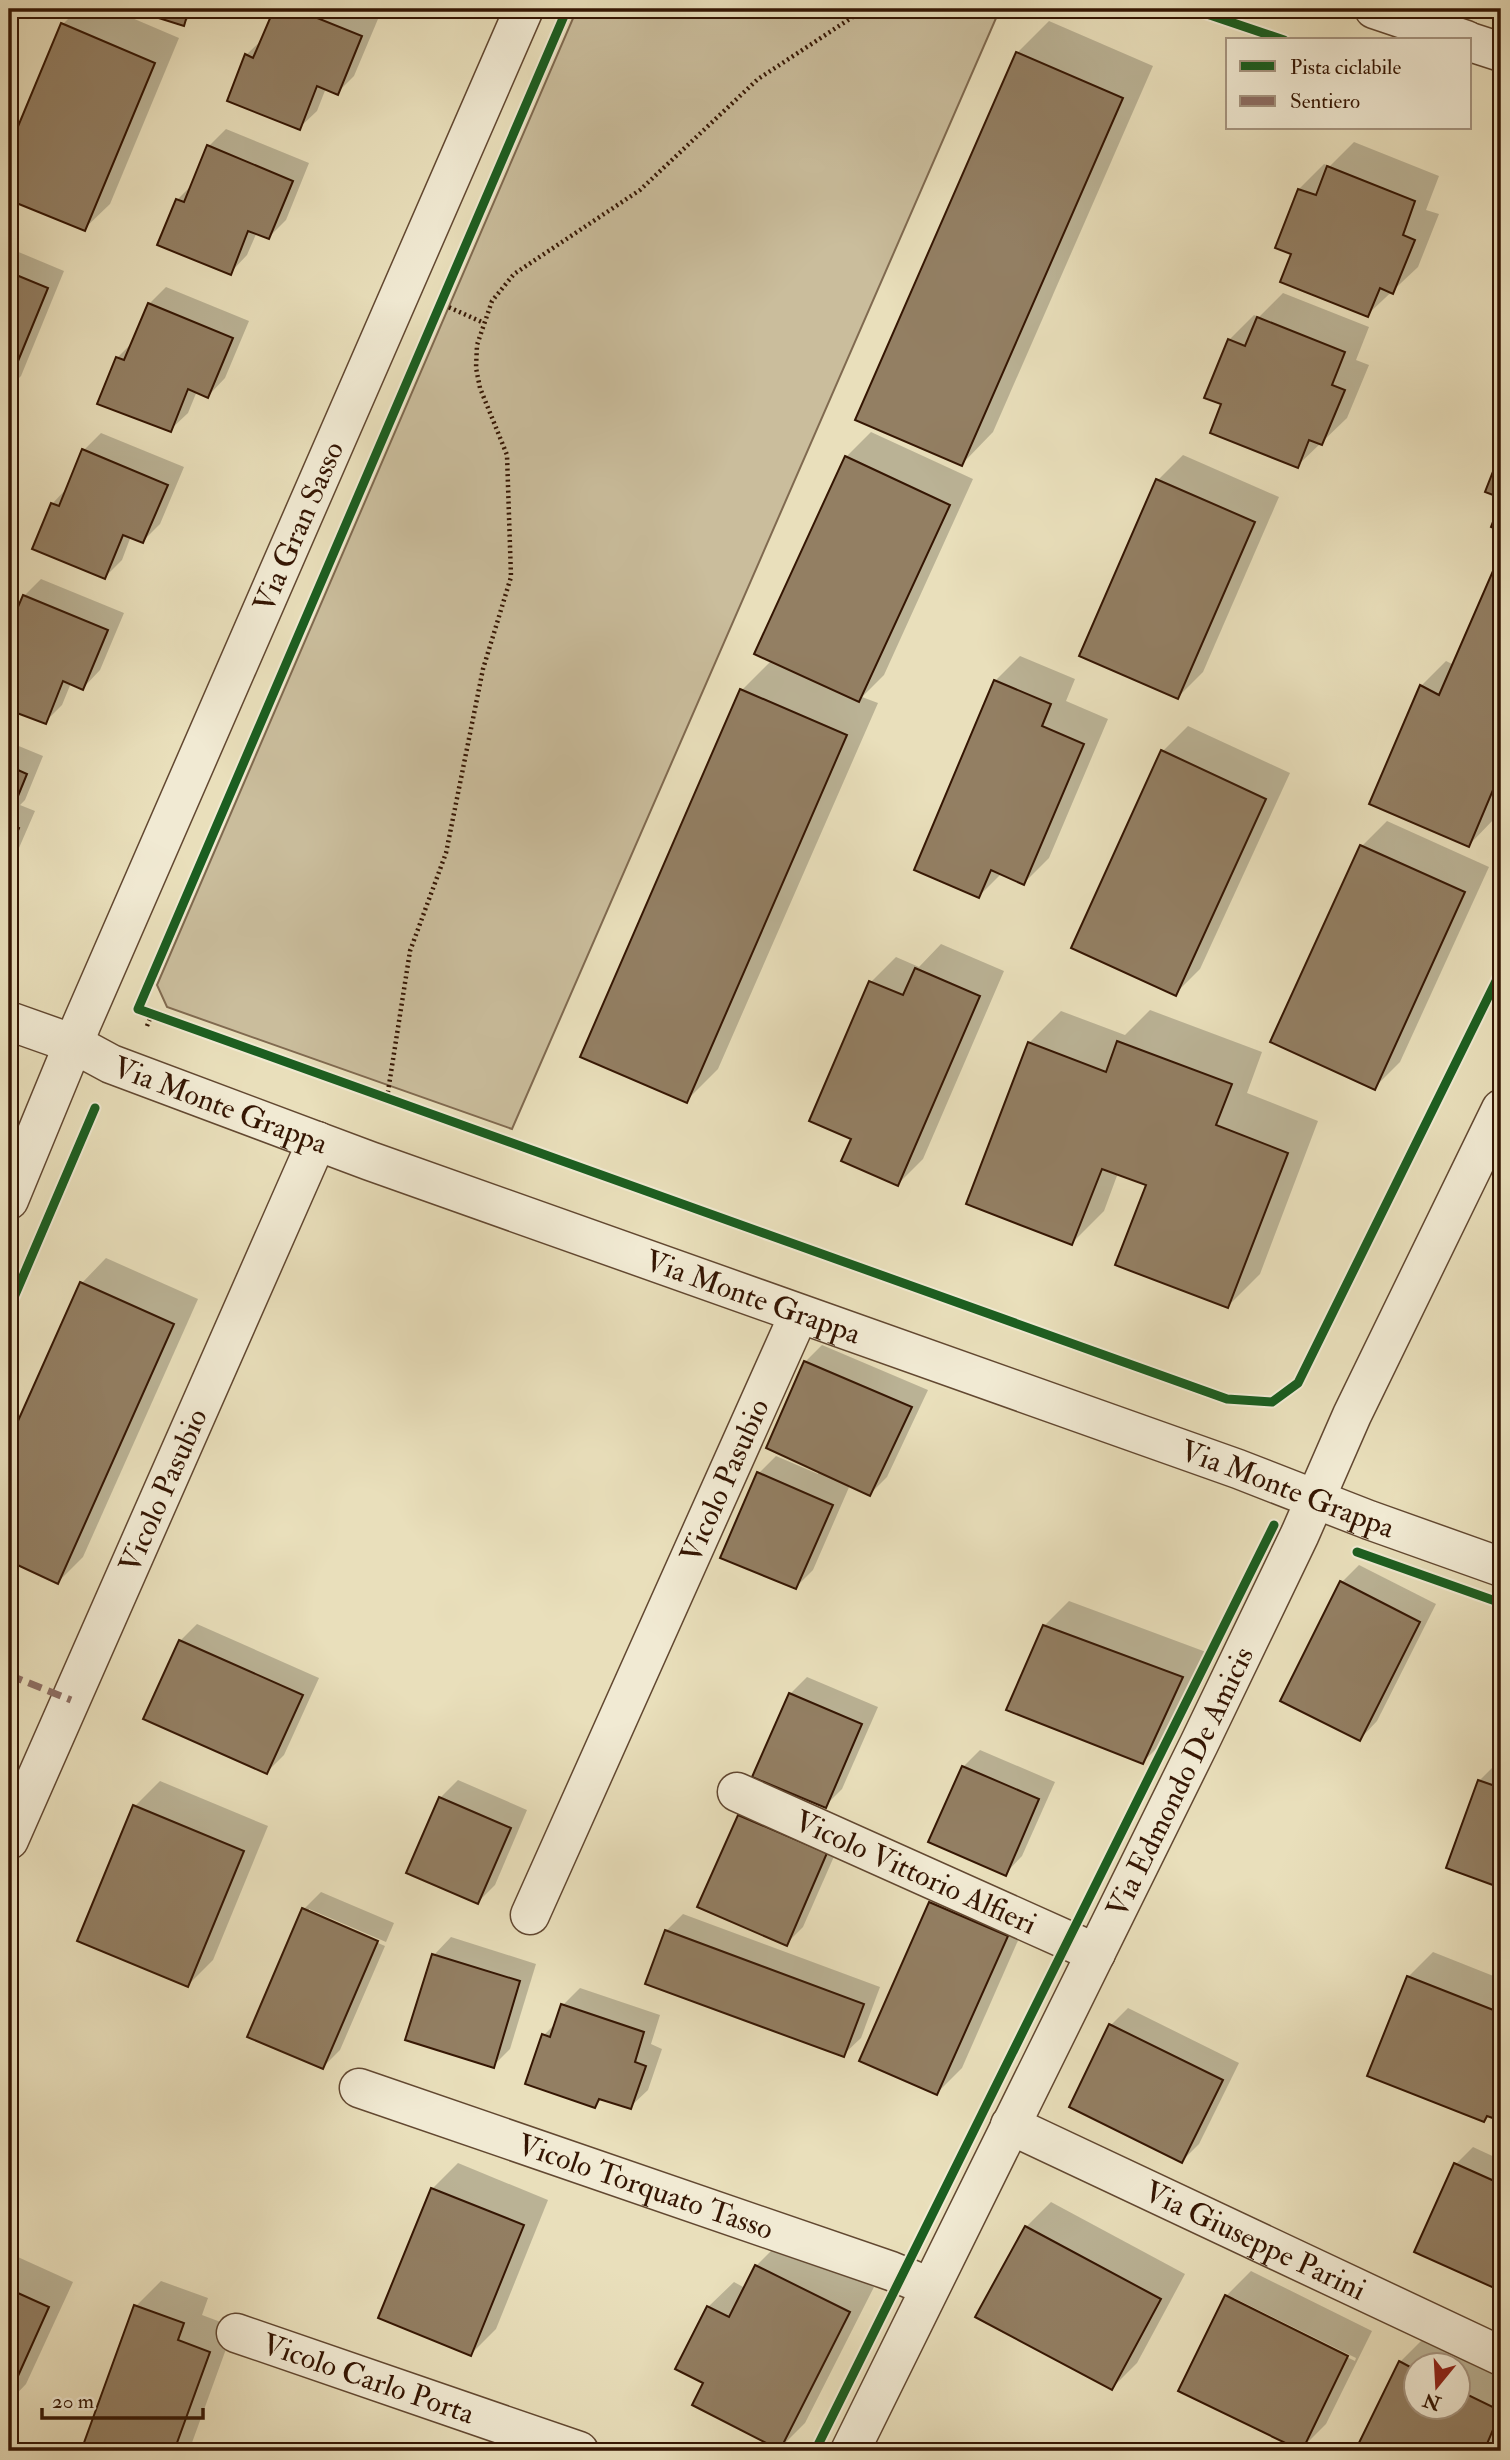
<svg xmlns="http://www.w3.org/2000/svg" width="1510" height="2460" font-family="'IM FELL Double Pica',serif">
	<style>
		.green { fill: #cabd9c; stroke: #806a50; stroke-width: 2 }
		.shadow { fill: #0003; fill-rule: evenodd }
		.building { fill: #937f63; stroke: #351603; stroke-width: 2 }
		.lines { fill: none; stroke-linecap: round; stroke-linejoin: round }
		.minor-casing { stroke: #624831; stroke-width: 41 }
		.path { stroke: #351603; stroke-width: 4.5; stroke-dasharray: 2 3.5; stroke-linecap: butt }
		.minor { stroke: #f1ead3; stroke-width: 38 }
		.quiet { stroke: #8d6e63; stroke-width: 7; stroke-dasharray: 14 7; stroke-linecap: butt }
		.cycleway-casing { stroke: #f1ead3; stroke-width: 13 }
		.cycleway { stroke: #1b5e20; stroke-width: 9 }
		.labels { text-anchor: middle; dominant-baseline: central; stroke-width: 5; stroke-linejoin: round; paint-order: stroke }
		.street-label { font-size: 30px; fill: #351603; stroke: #f1ead3 }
	</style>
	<rect width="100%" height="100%" fill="#e9dfbb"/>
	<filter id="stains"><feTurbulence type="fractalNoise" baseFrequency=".00286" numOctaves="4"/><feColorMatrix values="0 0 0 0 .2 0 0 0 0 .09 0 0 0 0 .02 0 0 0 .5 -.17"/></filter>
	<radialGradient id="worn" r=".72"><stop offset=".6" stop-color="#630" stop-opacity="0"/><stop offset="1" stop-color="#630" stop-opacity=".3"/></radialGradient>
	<polygon class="green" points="577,9 1000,9 512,1129 167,1007 157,985"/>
	<g class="shadow">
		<polygon points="78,9 111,9 179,38 110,204 84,229 9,198 9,152 63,24"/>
		<polygon points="136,9 199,9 183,24"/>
		<polygon points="275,9 353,9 378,19 354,76 337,93 326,88 317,111 299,128 246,55 263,39"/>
		<polygon points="1049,21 1153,66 993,432 962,464 1017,53"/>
		<polygon points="226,129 309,163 286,220 269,237 257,232 247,255 230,273 177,200 194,183 209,146"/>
		<polygon points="1354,142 1439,176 1426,210 1439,214 1418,267 1367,315 1293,253 1299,189 1324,164 1330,166"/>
		<polygon points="9,248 64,271 21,376 9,388"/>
		<polygon points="166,287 249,321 225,378 208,396 197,391 188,413 170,430 117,358 133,342 149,304"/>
		<polygon points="1283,293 1369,327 1356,360 1369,365 1347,418 1297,466 1223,403 1229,340 1254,315 1259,317"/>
		<polygon points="871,432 973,479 884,675 862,697 878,703 718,1069 686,1101 582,1056 742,690 772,660 846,457"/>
		<polygon points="101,433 184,467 160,524 143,541 131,536 122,560 105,577 52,504 68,487 84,450"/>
		<polygon points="1183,455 1279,497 1203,672 1178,697 1158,480"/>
		<polygon points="1501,561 1501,802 1494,819 1469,845 1421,686 1446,661 1454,665 1497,565"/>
		<polygon points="41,579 124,613 100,670 83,688 71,683 62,705 45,722 9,708 9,633 24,596"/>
		<polygon points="1020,656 1075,679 1066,701 1108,719 1049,858 1024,883 1002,873 979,896 995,681"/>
		<polygon points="1188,726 1290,773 1200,969 1175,994 1163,751"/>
		<polygon points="9,742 43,756 25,800 20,805 35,811 9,871"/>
		<polygon points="1387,821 1489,867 1400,1062 1374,1088 1362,846"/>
		<polygon points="941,944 1004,971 923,1159 898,1184 853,1139 811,1120 871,982 896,957 919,967"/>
		<polygon points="1150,1010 1262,1052 1247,1093 1318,1121 1260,1274 1228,1306 1148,1184 1118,1173 1104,1211 1072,1243 1029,1043 1061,1011 1125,1035"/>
		<polygon points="106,1258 198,1299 83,1557 58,1582 9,1559 9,1445 81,1284"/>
		<polygon points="822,1345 928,1390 887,1477 870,1494 850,1485 813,1570 796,1587 759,1473 776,1456 818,1474 805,1362"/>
		<polygon points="1359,1565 1436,1604 1377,1721 1360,1739 1341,1583"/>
		<polygon points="1069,1601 1206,1652 1168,1737 1143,1762 1044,1626"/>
		<polygon points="197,1624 319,1678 284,1755 267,1772 180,1641"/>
		<polygon points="807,1677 878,1707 842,1789 825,1806 790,1694"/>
		<polygon points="980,1750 1055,1782 1022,1856 1005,1874 963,1767"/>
		<polygon points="1501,1759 1501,1886 1449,1867 1479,1781"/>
		<polygon points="458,1780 527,1810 495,1885 478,1902 409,1872 440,1798"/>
		<polygon points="160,1781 268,1826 213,1960 188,1985 135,1806"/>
		<polygon points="756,1799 843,1836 803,1927 786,1944 739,1816"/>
		<polygon points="956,1878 1031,1911 962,2068 937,2093 931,1903"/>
		<polygon points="321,1892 394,1923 386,1942 309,1909 309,1913 385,1946 340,2050 323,2067 249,2036 304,1909"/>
		<polygon points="683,1914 880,1987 861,2038 843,2055 666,1931"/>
		<polygon points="451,1937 536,1964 510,2049 493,2066 434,1955"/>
		<polygon points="1433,1952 1501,1979 1501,2119 1489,2115 1484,2120 1408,1977"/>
		<polygon points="580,1988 660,2015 651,2044 662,2049 648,2090 630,2107 602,2098 595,2106 544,2035 557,2022 563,2005"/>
		<polygon points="1128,2008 1239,2063 1199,2144 1182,2161 1071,2106 1111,2025"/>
		<polygon points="1473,2147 1501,2160 1501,2289 1417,2251 1456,2164"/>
		<polygon points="458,2163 548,2200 496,2329 471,2354 380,2317 433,2188"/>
		<polygon points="1051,2202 1185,2274 1137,2363 1112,2388 1026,2227"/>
		<polygon points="781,2241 874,2287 805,2423 780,2448 706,2382 708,2307 734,2282 745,2288 756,2266"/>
		<polygon points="9,2253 73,2282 26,2384 9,2402"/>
		<path d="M 1251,2271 L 1372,2331 L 1326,2424 L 1301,2449 L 1226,2296 ZM 1234,2298 L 1356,2358 L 1355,2361 L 1234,2302 Z"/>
		<polygon points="161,2281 208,2298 202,2315 234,2327 189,2451 83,2451 136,2306"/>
		<path d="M 1425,2337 L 1501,2374 L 1501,2439 L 1495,2451 L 1357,2451 L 1400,2362 ZM 1416,2366 L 1458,2366 L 1458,2408 L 1416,2408 Z"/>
	</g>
	<g class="building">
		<polygon points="130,9 189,9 184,26"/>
		<polygon points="274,9 295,9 362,36 338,95 317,86 300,130 227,101 245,54 253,58"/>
		<polygon points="61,23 155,63 85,231 9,200 9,148"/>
		<polygon points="1016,52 1123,98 962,466 855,420"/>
		<polygon points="207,145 293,181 269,239 248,231 231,275 157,245 176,199 184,202"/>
		<polygon points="1327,166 1415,201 1403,235 1415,240 1393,294 1380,288 1368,317 1280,282 1291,254 1275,248 1298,189 1316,195"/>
		<polygon points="9,272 48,288 9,383"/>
		<polygon points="148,303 233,338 208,398 188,389 171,432 97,404 116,357 124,360"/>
		<polygon points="1257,317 1345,352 1332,385 1345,390 1322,445 1309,440 1298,468 1210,433 1221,404 1204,398 1228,339 1245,346"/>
		<polygon points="82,449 168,485 143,543 123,535 105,579 32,549 51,503 59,506"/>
		<polygon points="1501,451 1501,498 1485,492"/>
		<polygon points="845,456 950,505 859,702 754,654"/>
		<polygon points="1156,479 1255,522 1178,699 1079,656"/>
		<polygon points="1501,501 1501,531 1491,527"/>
		<polygon points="1496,564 1501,566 1501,771 1469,847 1369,804 1420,685 1439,695"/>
		<polygon points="23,595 108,630 83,690 63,681 46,724 9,710 9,628"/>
		<polygon points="994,680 1051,704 1042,726 1084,744 1024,885 991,870 979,898 914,870"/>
		<polygon points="740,689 847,735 687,1103 580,1057"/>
		<polygon points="1161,750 1266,799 1176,996 1071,948"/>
		<polygon points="9,766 27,774 9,818"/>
		<polygon points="9,824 19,828 9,853"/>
		<polygon points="1360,845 1465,892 1375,1090 1270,1042"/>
		<polygon points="915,968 980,996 898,1186 841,1161 851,1139 809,1121 869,981 903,995"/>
		<polygon points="1117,1041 1232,1084 1216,1125 1288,1153 1228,1308 1115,1265 1146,1185 1102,1169 1072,1245 966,1204 1028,1042 1106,1072"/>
		<polygon points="80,1282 174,1324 58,1584 9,1561 9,1441"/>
		<polygon points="804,1361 912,1407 870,1496 766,1448"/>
		<polygon points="757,1472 833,1505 796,1589 720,1558"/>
		<polygon points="1340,1581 1420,1622 1360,1741 1280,1701"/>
		<polygon points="1043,1625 1183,1677 1143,1764 1006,1710"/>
		<polygon points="179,1640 303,1695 267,1774 143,1719"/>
		<polygon points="789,1693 862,1724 826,1808 752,1777"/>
		<polygon points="962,1766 1039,1799 1006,1876 928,1842"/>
		<polygon points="1478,1780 1501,1788 1501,1888 1446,1868"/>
		<polygon points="439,1797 511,1828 478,1904 406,1873"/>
		<polygon points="133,1805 244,1851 188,1987 77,1941"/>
		<polygon points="738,1815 827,1853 787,1946 697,1907"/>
		<polygon points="929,1902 1008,1936 937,2095 859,2061"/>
		<polygon points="302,1908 378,1941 323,2069 247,2037"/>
		<polygon points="665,1930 864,2004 844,2057 645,1984"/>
		<polygon points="432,1954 520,1981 494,2068 405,2040"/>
		<polygon points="1407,1976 1501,2013 1501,2121 1487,2116 1484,2122 1367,2076"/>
		<polygon points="561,2004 644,2032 635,2062 646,2066 631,2109 599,2099 595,2108 525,2084 542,2034 550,2037"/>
		<polygon points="1109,2024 1223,2080 1182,2163 1069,2107"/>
		<polygon points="1454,2163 1501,2184 1501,2291 1414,2252"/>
		<polygon points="431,2188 524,2225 471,2356 378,2318"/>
		<polygon points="1025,2226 1161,2299 1112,2390 975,2317"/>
		<polygon points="755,2265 850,2312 780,2450 692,2405 703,2383 675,2369 707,2306 729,2317"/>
		<polygon points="9,2289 49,2307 9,2396"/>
		<polygon points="1225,2295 1348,2356 1302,2451 1178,2391"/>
		<polygon points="134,2305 184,2323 178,2340 210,2352 174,2451 81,2451"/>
		<polygon points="1399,2361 1416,2370 1416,2408 1458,2408 1458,2390 1501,2411 1484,2451 1355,2451"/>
	</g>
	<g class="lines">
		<g class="minor-casing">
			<g id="minor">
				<polyline points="1374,9 1466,40"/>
				<polyline points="1470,42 1501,52"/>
				<path id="s1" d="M 9,1021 L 74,1044 L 111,1064 L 370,1161 L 1238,1469 L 1369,1520 L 1501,1567"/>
				<path id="s2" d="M 9,1200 L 82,1023 L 524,9"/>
				<path id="s3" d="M 737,1792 L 1096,1953"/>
				<path id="s4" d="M 9,1840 L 317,1141"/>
				<path id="s5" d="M 530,1915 L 799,1314"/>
				<path id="s6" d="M 359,2088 L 891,2271 L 930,2287"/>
				<path id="s7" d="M 1010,2125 L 1501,2356"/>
				<path id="s8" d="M 236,2333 L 579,2451"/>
				<path id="s9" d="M 850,2451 L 1199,1744 L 1300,1534 L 1352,1415 L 1501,1109"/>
			</g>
		</g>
		<g class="path">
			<polyline points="444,305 484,323"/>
			<polyline points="147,1026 152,1014"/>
			<polyline points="387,1098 410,951 446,853 483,669 511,577 507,455 480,388 476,368 477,345 492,301 514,274 640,190 758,79 865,9"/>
		</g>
		<use href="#minor" class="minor"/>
		<polyline class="quiet" points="9,1675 71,1700"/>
		<g class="cycleway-casing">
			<g id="cycleway">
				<polyline points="567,9 138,1009 1227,1399 1272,1402 1298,1383 1501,971"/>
				<polyline points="1192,9 1284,40"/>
				<polyline points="9,1309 95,1108"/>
				<polyline points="1357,1552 1501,1603"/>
				<polyline points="815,2451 1274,1525"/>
			</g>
		</g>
		<use href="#cycleway" class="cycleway"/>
	</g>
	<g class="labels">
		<g class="street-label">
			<text stroke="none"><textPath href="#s2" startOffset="733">Via Gran Sasso</textPath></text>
			<text stroke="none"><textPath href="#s1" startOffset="228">Via Monte Grappa</textPath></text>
			<text stroke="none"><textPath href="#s1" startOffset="794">Via Monte Grappa</textPath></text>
			<text stroke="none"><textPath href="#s5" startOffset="476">Vicolo Pasubio</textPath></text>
			<text stroke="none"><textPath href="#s1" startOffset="1362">Via Monte Grappa</textPath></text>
			<text stroke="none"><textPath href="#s4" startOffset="382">Vicolo Pasubio</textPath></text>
			<text stroke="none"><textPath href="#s9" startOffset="746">Via Edmondo De Amicis</textPath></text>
			<text stroke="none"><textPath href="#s3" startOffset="196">Vicolo Vittorio Alfieri</textPath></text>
			<text stroke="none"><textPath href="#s6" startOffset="303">Vicolo Torquato Tasso</textPath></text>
			<text stroke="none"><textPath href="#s7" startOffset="271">Via Giuseppe Parini</textPath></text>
			<text stroke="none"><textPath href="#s8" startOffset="140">Vicolo Carlo Porta</textPath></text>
		</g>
	</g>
	<rect width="1510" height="2460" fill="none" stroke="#e9dfbb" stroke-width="35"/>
	<rect x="10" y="10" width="1489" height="2439" fill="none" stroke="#351603" stroke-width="3.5"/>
	<rect x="18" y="18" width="1475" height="2425" fill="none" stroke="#351603" stroke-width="2"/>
	<rect x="1226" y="38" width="245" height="91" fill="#f1ead3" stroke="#a69580" stroke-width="2"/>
	<rect x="1240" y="61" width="35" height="10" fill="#1b5e20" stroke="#a69580" stroke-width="2"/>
	<text x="1290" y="74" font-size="21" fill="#351603">Pista ciclabile</text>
	<rect x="1240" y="96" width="35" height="10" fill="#8d6e63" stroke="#a69580" stroke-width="2"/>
	<text x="1290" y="108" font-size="21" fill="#351603">Sentiero</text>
	<g transform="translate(1437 2386) rotate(198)"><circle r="33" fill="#f1ead3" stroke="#a69580" stroke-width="2"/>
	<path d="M0-5L12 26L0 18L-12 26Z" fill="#8f2418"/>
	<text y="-10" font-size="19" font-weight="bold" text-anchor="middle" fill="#351603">N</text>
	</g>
	<path d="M42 2408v10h161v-10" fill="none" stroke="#351603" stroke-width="3.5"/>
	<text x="52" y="2408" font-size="21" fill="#351603" stroke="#f1ead3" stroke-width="5" paint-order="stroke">20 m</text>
	<rect width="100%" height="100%" filter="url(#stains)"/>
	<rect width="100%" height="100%" fill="url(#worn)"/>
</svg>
